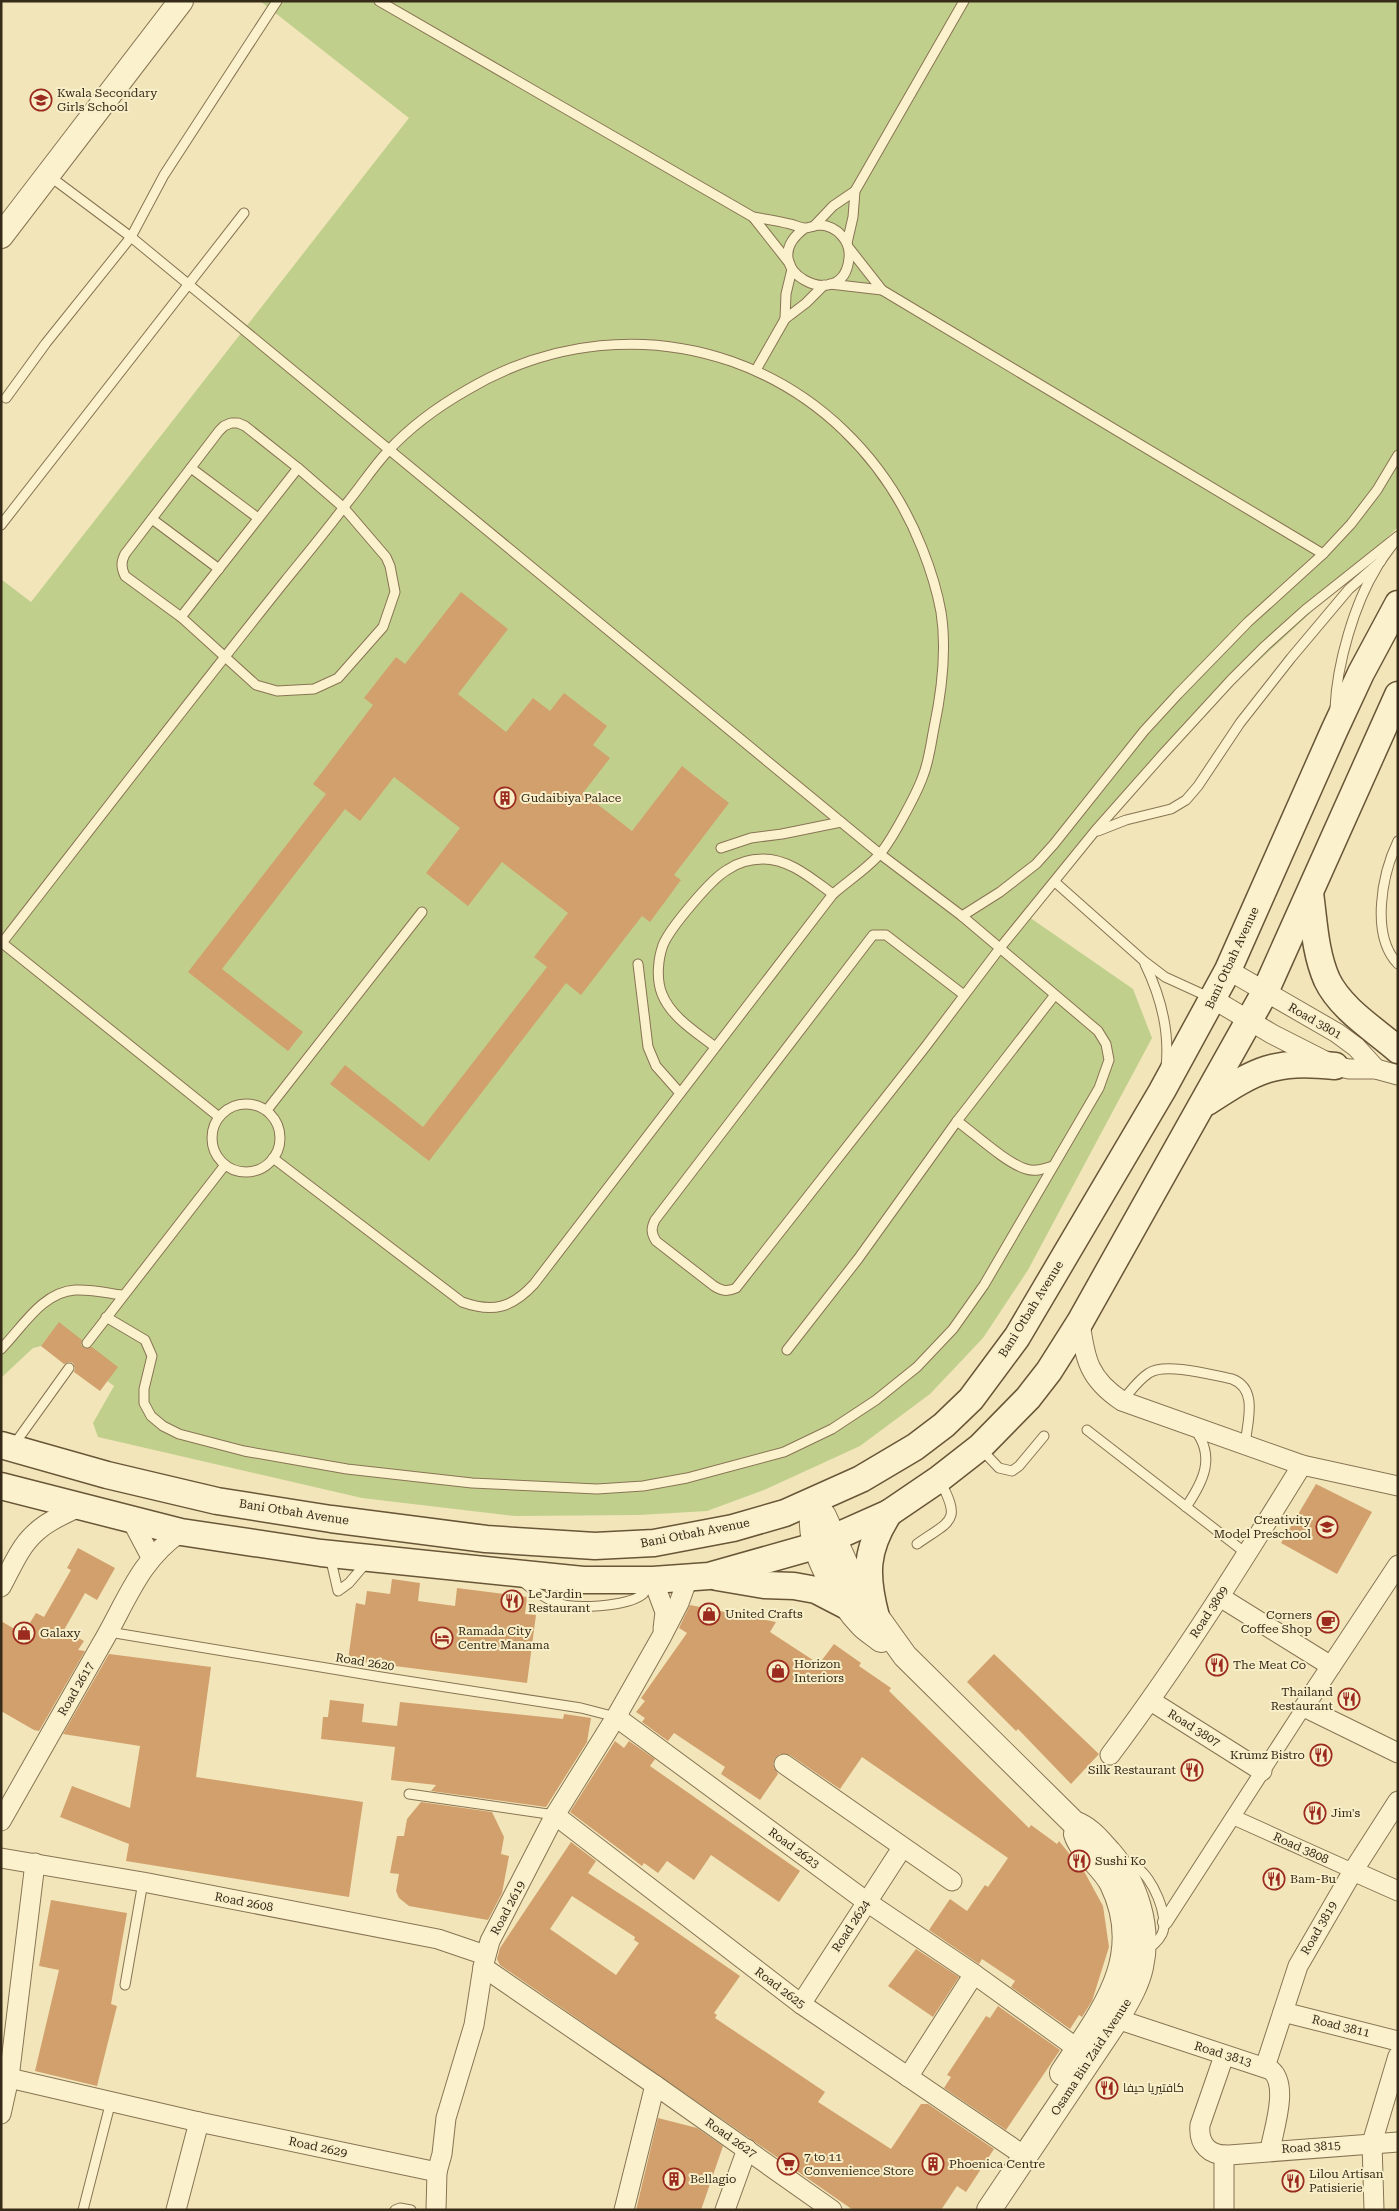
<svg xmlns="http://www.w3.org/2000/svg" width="1399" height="2211" font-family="'Roboto Serif',Cairo,serif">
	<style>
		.green { fill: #c1cf8d }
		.building { fill: #d2a06c; fill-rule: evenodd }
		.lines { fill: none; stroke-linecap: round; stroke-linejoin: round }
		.service-casing { stroke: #887453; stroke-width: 11 }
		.pedestrian-casing { stroke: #887453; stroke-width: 16 }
		.minor-casing { stroke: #887453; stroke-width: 21 }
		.tertiary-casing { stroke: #887453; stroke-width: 26 }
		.secondary-casing { stroke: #695537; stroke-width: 29 }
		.service { stroke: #fbf2cd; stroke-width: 9 }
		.pedestrian { stroke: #fbf2cd; stroke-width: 14 }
		.minor { stroke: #fbf2cd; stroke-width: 19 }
		.tertiary { stroke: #fbf2cd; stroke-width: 24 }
		.secondary { stroke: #fbf2cd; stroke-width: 26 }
		.labels { text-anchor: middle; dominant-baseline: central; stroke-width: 4; stroke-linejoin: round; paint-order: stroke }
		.poi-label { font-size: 12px; fill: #362a19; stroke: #f8efc9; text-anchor: start }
		.street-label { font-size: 12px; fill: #362a19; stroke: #f8efc9 }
	</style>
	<rect width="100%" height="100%" fill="#f1e5b9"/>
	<polygon class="green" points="260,1 1398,1 1398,527 1305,618 1185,729 1029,917 1133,989 1152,1038 1028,1270 983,1338 930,1394 860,1446 764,1490 707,1511 639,1515 515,1516 362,1498 98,1437 93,1423 114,1386 49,1336 41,1346 33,1348 1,1378 1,579 31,602 409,118"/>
	<g class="building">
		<polygon points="461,592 508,629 458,694 506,732 533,698 550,711 564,693 607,726 593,745 610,758 583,793 632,831 682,766 729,803 674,875 681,880 650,922 642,916 581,995 566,983 429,1161 330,1084 345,1065 423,1127 547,967 534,957 568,913 502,862 468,906 426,873 460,828 394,777 360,821 345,809 222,969 303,1032 288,1051 188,972 326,794 313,784 373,705 364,698 396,657 405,664"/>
		<polygon points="59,1322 82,1340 81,1345 84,1348 92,1347 118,1367 100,1391 74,1372 75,1368 73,1363 69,1362 64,1364 41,1346"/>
		<polygon points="1316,1484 1372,1512 1337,1574 1281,1543"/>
		<polygon points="78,1548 115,1568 97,1600 85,1593 64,1630 84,1641 78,1650 85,1651 39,1731 34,1730 1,1711 1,1621 23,1634 36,1613 44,1617 71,1570 67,1568"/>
		<polygon points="392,1579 420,1583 418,1601 455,1606 457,1588 527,1597 525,1614 536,1615 527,1683 348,1660 356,1603 365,1605 367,1591 390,1594"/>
		<polygon points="690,1605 776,1622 770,1632 819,1664 834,1644 861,1663 859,1666 891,1688 889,1691 1029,1828 1031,1825 1057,1844 1059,1841 1085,1873 1103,1906 1109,1947 1092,2001 1082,2017 1079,2015 1070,2029 1011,1987 1015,1981 982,1959 979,1964 929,1930 950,1899 967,1911 985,1885 988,1887 1008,1858 862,1757 840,1789 790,1755 780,1754 775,1758 773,1764 778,1774 760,1800 721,1774 725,1767 674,1733 668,1741 642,1722 645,1718 636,1712 645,1701 641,1698 687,1633 679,1628"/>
		<polygon points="109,1654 211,1667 196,1777 363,1802 349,1897 126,1861 129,1844 60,1817 72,1786 130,1808 140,1746 63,1734"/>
		<polygon points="994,1654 1099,1754 1071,1784 1018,1729 1016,1731 967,1682"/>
		<polygon points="330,1700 364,1704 362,1722 397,1726 400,1702 563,1719 564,1714 591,1718 587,1742 546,1807 431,1791 436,1785 391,1780 395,1747 321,1739 323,1717 328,1717"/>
		<polygon points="615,1741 624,1748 629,1741 655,1759 650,1766 800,1871 779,1902 711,1855 694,1880 667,1861 658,1873 644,1863 642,1866 570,1812"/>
		<polygon points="421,1802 492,1812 504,1837 501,1854 509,1856 502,1893 488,1920 409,1906 399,1898 396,1891 399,1874 390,1873 397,1836 404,1836 407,1819"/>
		<path d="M 571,1842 L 596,1861 L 588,1873 L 646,1911 L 740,1976 L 714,2013 L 717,2015 L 715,2018 L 825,2092 L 818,2102 L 891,2149 L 921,2104 L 928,2104 L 994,2149 L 966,2192 L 957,2186 L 941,2210 L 853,2210 L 500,1965 L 497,1959 L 500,1948 ZM 572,1896 L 635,1937 L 634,1940 L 639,1943 L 616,1975 L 550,1929 Z"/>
		<polygon points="51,1900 127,1913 111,2004 117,2006 97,2086 35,2071 59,1970 39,1966"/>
		<polygon points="916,1949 959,1977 933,2017 888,1986"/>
		<polygon points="998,2006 1060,2050 1006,2130 944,2088 951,2077 947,2075 986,2016 990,2018"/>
		<polygon points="658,2118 697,2128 723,2146 701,2210 636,2210"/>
	</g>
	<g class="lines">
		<g class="service-casing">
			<g id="service">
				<path d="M 379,1 L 753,217 C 765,219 778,221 790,224 C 795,225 800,228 805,228 C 810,228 815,225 820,225 C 837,226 851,241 849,258 C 844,317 750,268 805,228"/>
				<polyline points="48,175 131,237 880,854 962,916 1098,1031 1106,1044 1109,1060 1099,1088 984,1285 953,1329 917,1367 876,1400 832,1429 784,1452 687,1478 643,1486 597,1489 472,1483 347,1469 244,1451 179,1434 163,1426 151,1416 144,1403 144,1389 152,1356 145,1340 106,1317"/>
				<polyline points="753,217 790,264"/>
				<polyline points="814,226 833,206 855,191"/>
				<polyline points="847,243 853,217 855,191 964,1"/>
				<polyline points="849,248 882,290 1323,554"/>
				<polyline points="830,284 882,290"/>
				<polyline points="785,319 786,294 792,269"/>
				<polyline points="756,370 785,319 806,303 824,285"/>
				<polyline points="6,398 46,343 131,237 164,175 277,1"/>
				<path d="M 231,423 L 238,423 L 245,426 L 298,468 L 344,508 L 386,557 L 390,566 L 395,592 L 383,627 L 338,678 L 314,689 L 277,691 L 256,685 L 181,617 L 125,576 C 121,567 121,562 125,554 L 219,431 L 224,426 Z"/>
				<polyline points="191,468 258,518"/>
				<polyline points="152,519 219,569"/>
				<polyline points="1,525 244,213"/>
				<polyline points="181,617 298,468"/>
				<path d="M 1335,708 C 1337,664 1354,604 1377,567 C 1382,558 1389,550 1395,541"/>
				<polyline points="1098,831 1126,820 1171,809 1186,800 1198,786 1240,723 1291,658 1349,589 1381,561"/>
				<path d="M 1398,841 C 1382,874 1370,935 1398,964"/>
				<polyline points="721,848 751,838 782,834 841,822"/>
				<polyline points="1055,882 1144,961 1165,977 1211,998"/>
				<polyline points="962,916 1000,892 1036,864 1054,844 1144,731 1178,694 1248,622 1323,554 1351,524 1377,490 1398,455"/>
				<polyline points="1,942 219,1117"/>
				<path d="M 2,943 C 96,822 189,701 285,581 C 306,555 327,530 347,503 C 361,486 373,467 388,451 C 411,426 439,406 467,390 C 639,288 849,363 922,548 C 930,568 937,590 941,612 C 947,650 942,690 934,728 C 931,743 929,761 923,776 C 917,793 890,844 878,856 C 865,870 848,881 833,894 L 534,1284 C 512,1308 493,1313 462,1302 L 273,1158"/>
				<polyline points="638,964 648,1047 656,1066 679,1092"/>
				<path d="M 1145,964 C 1161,997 1170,1030 1166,1067"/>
				<path d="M 964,995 L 886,935 L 873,935 L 655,1220 C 651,1228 651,1233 656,1241 L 714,1286 C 722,1291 727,1292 736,1288 L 926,1046 L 1000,948 L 1095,831 L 1164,753 L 1231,680 L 1265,646 L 1305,610 L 1398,536"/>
				<path d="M 715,1047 C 696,1032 671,1017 662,994 C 656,979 658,959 663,945 C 670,928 711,879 727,870 C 737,863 751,859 763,859 C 790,859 812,879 833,894"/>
				<circle cx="246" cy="1138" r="34"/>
				<polyline points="267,1110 422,912"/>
				<path d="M 957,1121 C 975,1134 1006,1163 1026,1169 C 1035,1172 1044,1169 1053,1166"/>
				<polyline points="87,1343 225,1165"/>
				<path d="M 1,1349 C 22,1328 42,1292 75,1290 C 91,1289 107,1293 122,1295"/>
				<polyline points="787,1350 858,1259 957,1121 1054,996"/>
				<path d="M 1122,1401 C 1130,1392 1138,1380 1149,1373 C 1165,1362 1212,1375 1232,1379 C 1259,1389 1247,1423 1245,1445"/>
				<polyline points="1087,1430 1247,1554"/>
				<polyline points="13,1446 69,1368"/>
				<polyline points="981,1449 999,1468 1012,1471 1019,1466 1044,1436"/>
				<path d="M 1186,1507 C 1203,1482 1216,1457 1195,1430"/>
				<path d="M 917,1544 C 951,1520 962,1522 940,1481"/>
				<polyline points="327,1559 332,1565 338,1591 349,1583 366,1563"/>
				<path d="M 522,1581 C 527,1586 547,1599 554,1602 C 572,1610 627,1607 643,1594 C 645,1592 647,1587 649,1584"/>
				<polyline points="109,1632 381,1677 581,1708 616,1717"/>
				<polyline points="409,1794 555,1815"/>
				<path d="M 1124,1865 C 1128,1865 1132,1866 1136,1867 C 1152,1876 1170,1917 1162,1934 C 1158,1942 1152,1946 1145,1951"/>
				<polyline points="125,1985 143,1882"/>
				<polyline points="83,2210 111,2101"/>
				<polyline points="395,2210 400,2208 411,2210"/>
			</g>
		</g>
		<g class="pedestrian-casing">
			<g id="pedestrian">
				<polyline points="1233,1817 1353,1871"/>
				<polyline points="1165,1922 1304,1707"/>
			</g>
		</g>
		<g class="minor-casing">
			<g id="minor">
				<polyline points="1228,970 1337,1033 1356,1047 1376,1069"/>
				<polyline points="1213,999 1272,1034 1335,1066 1349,1069 1376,1069 1398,1075"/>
				<path d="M 1080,1322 C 1085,1360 1089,1379 1122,1401 L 1302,1465 L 1398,1486"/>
				<polyline points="132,1521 151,1557"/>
				<polyline points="1398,1565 1304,1707 1398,1753"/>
				<polyline points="653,1580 665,1612 663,1629"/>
				<path d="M 1,1587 C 11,1569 19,1548 34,1534 C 47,1521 65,1514 81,1506"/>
				<polyline points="1220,1597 1331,1666"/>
				<polyline points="1151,1701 1262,1771"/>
				<polyline points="616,1717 867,1902 974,1974 1078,2049"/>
				<path d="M 1110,1755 C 1180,1662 1241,1564 1302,1465"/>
				<polyline points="784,1764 952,1881"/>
				<polyline points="555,1815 801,2004 1026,2157"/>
				<path d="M 1,1821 C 34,1762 68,1704 101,1645 C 126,1603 139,1560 181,1532"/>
				<polyline points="1,1858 143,1882 438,1939 485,1955"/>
				<polyline points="1353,1871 1398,1891"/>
				<polyline points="483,1967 655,2085 832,2210"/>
				<polyline points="801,2004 902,1848"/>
				<polyline points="1283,2012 1398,2041"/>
				<path d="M 1103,2019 L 1117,2019 L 1271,2070 C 1289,2085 1274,2128 1270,2150"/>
				<path d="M 1224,2056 L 1200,2125 C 1198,2145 1210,2156 1229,2155 L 1398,2142"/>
				<polyline points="1265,2067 1298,1966 1353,1871 1398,1801"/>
				<polyline points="908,2077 974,1974"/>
				<polyline points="9,2078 199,2122 437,2172"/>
				<polyline points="1,2114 9,2078 35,1863"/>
				<polyline points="1224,2155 1224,2210"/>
				<polyline points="176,2210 199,2122"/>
				<polyline points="436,2210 437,2172 442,2154 446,2118 474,2025 483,1967 490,1941 555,1815 616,1717 662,1636 679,1603 688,1578"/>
				<polyline points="624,2210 655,2085"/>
				<polyline points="725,2210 747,2149"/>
				<polyline points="1374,2210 1372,2143 1398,2056"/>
			</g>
		</g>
		<g class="tertiary-casing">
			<g id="tertiary">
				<polyline points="1,236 181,1"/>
				<path d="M 813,1502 L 824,1516 L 857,1589 L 905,1656 L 1074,1823 C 1090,1829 1098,1840 1109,1852 C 1136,1883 1150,1926 1141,1967 C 1137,1986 1126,2003 1117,2019 L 989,2210"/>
				<path d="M 813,1502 C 813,1509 811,1517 812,1525 C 813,1557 841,1603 862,1625 C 868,1631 875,1635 881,1640"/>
				<path d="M 1062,2073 C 1101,2013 1148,1958 1112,1884 C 1103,1866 1082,1853 1076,1834"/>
			</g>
		</g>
		<g class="secondary-casing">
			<g id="secondary">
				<path d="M 1310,893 C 1314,922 1315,953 1327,980 C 1341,1009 1374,1029 1398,1050"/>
				<path d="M 1207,1102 C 1258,1069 1273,1060 1335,1066"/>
				<polyline points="1,1445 107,1475 217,1501 331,1519 486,1539 595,1546 654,1543 733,1528 785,1513 861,1479 915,1447 944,1425 971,1399 1017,1337 1162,1091 1228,970 1334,731 1361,673 1398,604"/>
				<polyline points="1,1486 181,1532 321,1553 583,1580 653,1580 709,1576 815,1546 889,1513 939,1479 980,1447 1028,1398 1049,1371 1080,1322 1265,992 1398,695"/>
				<polyline points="717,1577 764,1585 794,1586 816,1590 845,1605"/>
				<path d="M 876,1617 C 865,1575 865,1550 889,1513"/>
			</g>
		</g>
		<use href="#service" class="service"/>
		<use href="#pedestrian" class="pedestrian"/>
		<use href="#minor" class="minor"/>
		<use href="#tertiary" class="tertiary"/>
		<use href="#secondary" class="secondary"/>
	</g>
	<defs>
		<g id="school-ring" transform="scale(1.125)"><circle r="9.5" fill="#f8efc9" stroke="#9b2a1f" stroke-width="1.5"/><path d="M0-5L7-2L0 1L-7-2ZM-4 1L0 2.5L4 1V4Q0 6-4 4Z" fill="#9b2a1f"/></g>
		<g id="building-ring" transform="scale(1.125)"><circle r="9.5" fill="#f8efc9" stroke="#9b2a1f" stroke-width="1.5"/><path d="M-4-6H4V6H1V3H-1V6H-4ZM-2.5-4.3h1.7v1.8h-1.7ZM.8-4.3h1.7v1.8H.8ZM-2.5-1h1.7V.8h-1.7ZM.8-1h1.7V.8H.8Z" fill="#9b2a1f"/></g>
		<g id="restaurant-ring" transform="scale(1.125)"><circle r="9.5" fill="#f8efc9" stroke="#9b2a1f" stroke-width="1.5"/><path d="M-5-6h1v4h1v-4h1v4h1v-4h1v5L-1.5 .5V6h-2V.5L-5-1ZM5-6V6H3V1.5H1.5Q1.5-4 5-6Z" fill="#9b2a1f"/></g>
		<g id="shop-ring" transform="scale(1.125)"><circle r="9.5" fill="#f8efc9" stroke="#9b2a1f" stroke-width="1.5"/><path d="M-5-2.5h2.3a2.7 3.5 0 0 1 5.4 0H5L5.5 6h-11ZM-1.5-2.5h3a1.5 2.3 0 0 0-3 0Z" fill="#9b2a1f"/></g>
		<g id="cafe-ring" transform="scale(1.125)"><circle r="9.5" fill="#f8efc9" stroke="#9b2a1f" stroke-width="1.5"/><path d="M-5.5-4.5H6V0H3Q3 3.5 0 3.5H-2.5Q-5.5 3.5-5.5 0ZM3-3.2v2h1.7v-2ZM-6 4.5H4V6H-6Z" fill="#9b2a1f"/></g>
		<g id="hotel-ring" transform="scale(1.125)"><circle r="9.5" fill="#f8efc9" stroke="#9b2a1f" stroke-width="1.5"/><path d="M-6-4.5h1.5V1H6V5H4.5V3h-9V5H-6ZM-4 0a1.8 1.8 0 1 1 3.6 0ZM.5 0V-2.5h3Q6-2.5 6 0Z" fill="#9b2a1f"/></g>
		<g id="supermarket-ring" transform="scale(1.125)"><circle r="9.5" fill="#f8efc9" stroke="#9b2a1f" stroke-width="1.5"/><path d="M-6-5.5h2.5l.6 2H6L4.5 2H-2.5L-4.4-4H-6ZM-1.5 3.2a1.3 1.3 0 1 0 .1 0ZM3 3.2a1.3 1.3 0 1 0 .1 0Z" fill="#9b2a1f"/></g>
	</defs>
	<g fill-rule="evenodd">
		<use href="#school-ring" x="41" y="100"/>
		<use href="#building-ring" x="505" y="798"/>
		<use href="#school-ring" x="1327" y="1527"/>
		<use href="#restaurant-ring" x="512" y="1601"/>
		<use href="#shop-ring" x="709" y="1614"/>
		<use href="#cafe-ring" x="1328" y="1622"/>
		<use href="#shop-ring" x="24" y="1633"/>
		<use href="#hotel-ring" x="442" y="1638"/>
		<use href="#restaurant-ring" x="1217" y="1665"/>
		<use href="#shop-ring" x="778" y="1671"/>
		<use href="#restaurant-ring" x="1349" y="1699"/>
		<use href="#restaurant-ring" x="1321" y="1755"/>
		<use href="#restaurant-ring" x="1192" y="1770"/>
		<use href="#restaurant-ring" x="1315" y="1813"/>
		<use href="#restaurant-ring" x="1079" y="1861"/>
		<use href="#restaurant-ring" x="1274" y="1879"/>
		<use href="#restaurant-ring" x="1107" y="2088"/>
		<use href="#supermarket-ring" x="788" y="2164"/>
		<use href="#building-ring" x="933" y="2164"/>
		<use href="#building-ring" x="674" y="2179"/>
		<use href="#restaurant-ring" x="1293" y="2181"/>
	</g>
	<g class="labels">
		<g class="poi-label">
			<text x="57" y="93">Kwala Secondary<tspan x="57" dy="14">Girls School</tspan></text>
			<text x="521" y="798">Gudaibiya Palace</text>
			<text x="1311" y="1520" text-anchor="end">Creativity<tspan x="1311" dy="14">Model Preschool</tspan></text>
			<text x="528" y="1594">Le Jardin<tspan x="528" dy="14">Restaurant</tspan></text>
			<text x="725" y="1614">United Crafts</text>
			<text x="1312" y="1615" text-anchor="end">Corners<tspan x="1312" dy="14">Coffee Shop</tspan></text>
			<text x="458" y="1631">Ramada City<tspan x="458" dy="14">Centre Manama</tspan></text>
			<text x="40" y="1633">Galaxy</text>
			<text x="794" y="1664">Horizon<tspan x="794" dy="14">Interiors</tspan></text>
			<text x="1233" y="1665">The Meat Co</text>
			<text x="1333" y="1692" text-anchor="end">Thailand<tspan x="1333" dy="14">Restaurant</tspan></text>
			<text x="1305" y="1755" text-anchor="end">Krumz Bistro</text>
			<text x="1176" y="1770" text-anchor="end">Silk Restaurant</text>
			<text x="1331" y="1813">Jim's</text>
			<text x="1095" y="1861">Sushi Ko</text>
			<text x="1290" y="1879">Bam-Bu</text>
			<text x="1123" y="2088">كافتيريا حيفا</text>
			<text x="804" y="2157">7 to 11<tspan x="804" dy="14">Convenience Store</tspan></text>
			<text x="949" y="2164">Phoenica Centre</text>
			<text x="1309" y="2174">Lilou Artisan<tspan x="1309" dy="14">Patisierie</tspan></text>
			<text x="690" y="2179">Bellagio</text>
		</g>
		<g class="street-label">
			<text transform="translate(1232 958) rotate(-65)">Bani Otbah Avenue</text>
			<text transform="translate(1315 1021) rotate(30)">Road 3801</text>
			<text transform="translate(1031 1309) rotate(-58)">Bani Otbah Avenue</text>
			<text transform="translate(294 1512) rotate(9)">Bani Otbah Avenue</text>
			<text transform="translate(695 1533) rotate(-11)">Bani Otbah Avenue</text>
			<text transform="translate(1209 1612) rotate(-57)">Road 3809</text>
			<text transform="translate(365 1662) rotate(9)">Road 2620</text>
			<text transform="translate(76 1689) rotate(-60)">Road 2617</text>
			<text transform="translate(1194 1728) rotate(32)">Road 3807</text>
			<text transform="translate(794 1848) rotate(36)">Road 2623</text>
			<text transform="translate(1301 1848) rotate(24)">Road 3808</text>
			<text transform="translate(244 1902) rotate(11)">Road 2608</text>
			<text transform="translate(508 1908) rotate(-62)">Road 2619</text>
			<text transform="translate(851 1926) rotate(-57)">Road 2624</text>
			<text transform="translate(1319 1928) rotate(-60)">Road 3819</text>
			<text transform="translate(780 1988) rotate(37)">Road 2625</text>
			<text transform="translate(1341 2026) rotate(14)">Road 3811</text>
			<text transform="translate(1223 2054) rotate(17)">Road 3813</text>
			<text transform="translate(1091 2057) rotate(-57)">Osama Bin Zaid Avenue</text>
			<text transform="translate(731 2138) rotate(35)">Road 2627</text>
			<text transform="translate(318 2147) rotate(12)">Road 2629</text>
			<text transform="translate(1311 2147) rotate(-4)">Road 3815</text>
		</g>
	</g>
	<rect width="1399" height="2211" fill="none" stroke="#362a19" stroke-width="5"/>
</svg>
